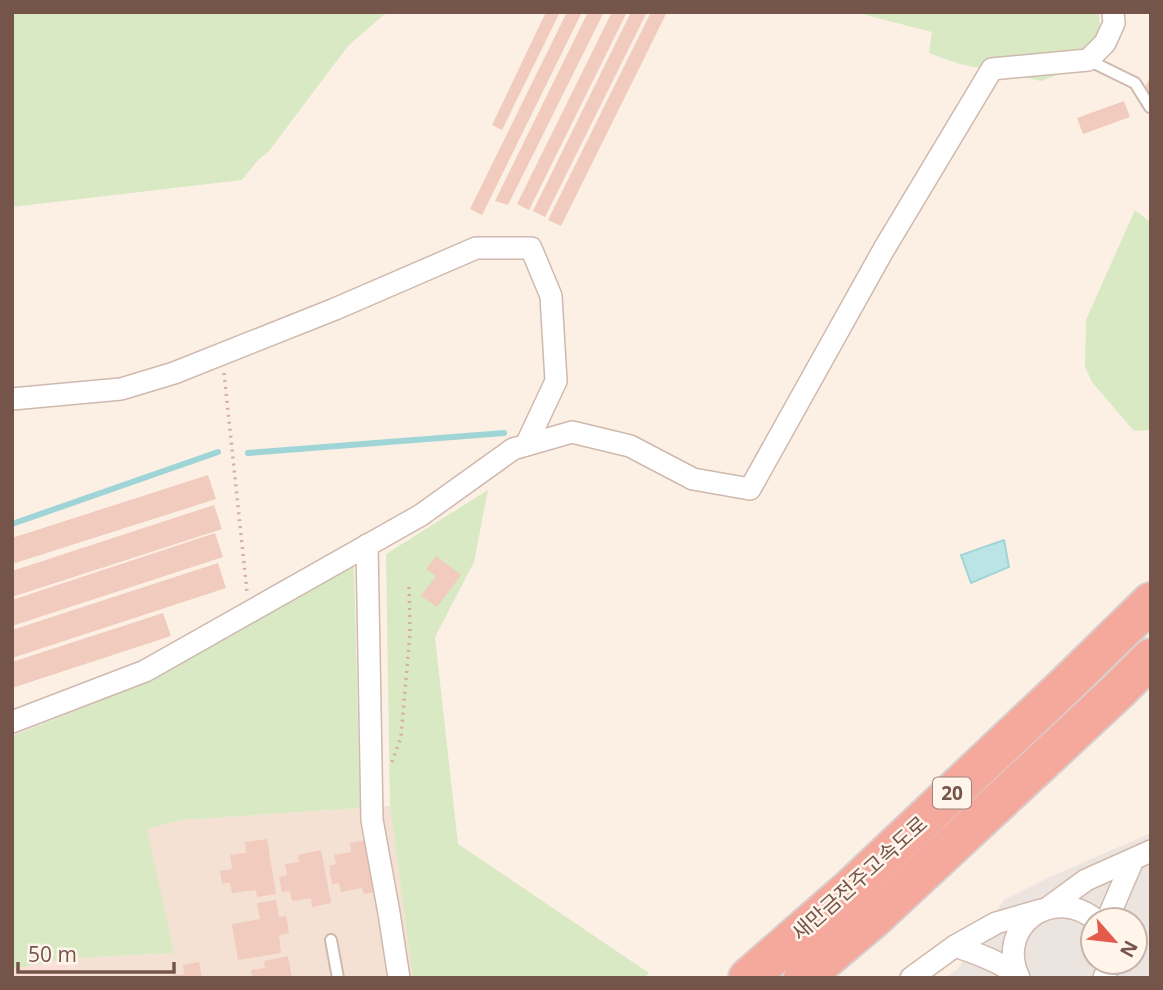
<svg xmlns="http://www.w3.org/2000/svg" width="1163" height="990" font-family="'Open Sans','Noto Sans KR',sans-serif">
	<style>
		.residential { fill: #f4e1d3 }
		.commercial { fill: #fcdfd9 }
		.industrial { fill: #ece4df; fill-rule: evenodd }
		.green { fill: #d8e9c4 }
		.water { fill: #bae4e5; stroke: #a0d5d7; stroke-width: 2 }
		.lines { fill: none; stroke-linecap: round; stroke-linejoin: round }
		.stream { stroke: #a0d5d7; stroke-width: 6 }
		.building { fill: #f1cbbd }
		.service-casing { stroke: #cfb9ae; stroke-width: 14 }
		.minor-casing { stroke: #cfb9ae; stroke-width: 24 }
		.motorway-casing { stroke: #d8cfcc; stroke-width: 42 }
		.path { stroke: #d6aea0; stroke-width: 3.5; stroke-dasharray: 2 5; stroke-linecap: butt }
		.service { stroke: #fff; stroke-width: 10 }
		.minor { stroke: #fff; stroke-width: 21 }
		.motorway { stroke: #f5a99d; stroke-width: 38 }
		.labels { text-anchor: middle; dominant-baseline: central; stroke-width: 5; stroke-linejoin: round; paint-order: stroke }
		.shield { fill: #fff5eb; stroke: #9e847a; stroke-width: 2 }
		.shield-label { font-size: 19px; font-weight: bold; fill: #75544a }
		.street-label { font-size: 21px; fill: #75544a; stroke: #fff5eb }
	</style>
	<rect width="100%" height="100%" fill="#fcf0e5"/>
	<polygon class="residential" points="390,806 413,978 76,978 74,958 174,953 146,829 181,820"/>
	<polygon class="commercial" points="74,958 76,978 12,978 12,969"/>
	<path class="industrial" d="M 1151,833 L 1151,978 L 943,978 L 957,970 L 1004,900 L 1050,877 ZM 1093,920 L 1135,920 L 1135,962 L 1093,962 Z"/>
	<g class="green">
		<polygon points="12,12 387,12 348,46 269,151 258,160 242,180 12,207"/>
		<polygon points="864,12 1099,12 1101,58 1041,81 960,64 929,53 932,32 866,15"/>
		<polygon points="1135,210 1151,223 1151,430 1134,431 1092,382 1085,367 1086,320"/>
		<polygon points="488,490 474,562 435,637 458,844 649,973 644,978 413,978 390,806 386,554"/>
		<polygon points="354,566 360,808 181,820 147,829 174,953 74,958 12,969 12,736 92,704"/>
	</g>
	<polygon class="water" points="1004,540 1009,567 971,583 961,555"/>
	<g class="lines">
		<g class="stream">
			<polyline points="248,453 504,433"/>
			<polyline points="12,524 218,452"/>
		</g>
	</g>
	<g class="building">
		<polygon points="546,12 560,12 502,130 492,125"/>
		<polygon points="567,12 582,12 482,215 470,209"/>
		<polygon points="588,12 604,12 508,205 495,201"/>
		<polygon points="612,12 627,12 529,210 517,204"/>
		<polygon points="631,12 647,12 545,217 533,211"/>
		<polygon points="651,12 667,12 561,226 548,220"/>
		<polygon points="1151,76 1151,95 1143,91"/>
		<polygon points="1124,101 1130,117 1083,134 1077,118"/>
		<polygon points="208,475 216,499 12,564 12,538"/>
		<polygon points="214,505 222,529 12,597 12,571"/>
		<polygon points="215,533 223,557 12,626 12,600"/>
		<polygon points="436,556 461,575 437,607 421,596 436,576 426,569"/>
		<polygon points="218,563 226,588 12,658 12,630"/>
		<polygon points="163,613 171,636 12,688 12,662"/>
		<polygon points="267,839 276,894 257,897 256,890 232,893 230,882 222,884 220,871 232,869 230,855 246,853 245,842"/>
		<polygon points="372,839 382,891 364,894 362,888 341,892 339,883 332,884 329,866 336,864 334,855 351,852 350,843"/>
		<polygon points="321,850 331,903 312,907 311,898 292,901 290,891 282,892 279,877 287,875 285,864 299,862 298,855"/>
		<polygon points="276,900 279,917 286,916 289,933 279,935 281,953 238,960 232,924 260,919 257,903"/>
		<polygon points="288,956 292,978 252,978 251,970 265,968 264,961"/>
		<polygon points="199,962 202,978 170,978 170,976 184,974 183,965"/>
	</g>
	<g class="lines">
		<g class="service-casing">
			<g id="service">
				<polyline points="1088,60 1135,83 1150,107"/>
				<polyline points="331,940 338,978"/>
			</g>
		</g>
		<g class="minor-casing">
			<g id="minor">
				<polyline points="12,399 121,389 174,373 335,309 476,248 531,248 551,296 556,381 526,445"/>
				<polyline points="367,545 372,820 389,913 399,978"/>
				<polyline points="12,722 145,671 421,515 513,449 572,432 630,446 693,479 750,489 884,249 992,69 1088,60 1105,43 1114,23 1113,12"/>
				<polyline points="1049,907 1086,880 1151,851"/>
				<polyline points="1107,920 1133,860"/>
				<path d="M 955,946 C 978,954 998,961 1018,975"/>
				<polyline points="911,978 955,946 996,923 1041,910"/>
				<path d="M 1019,978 C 995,927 1052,884 1096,920"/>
				<polyline points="1104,978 1110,962"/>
			</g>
		</g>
		<g class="motorway-casing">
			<g id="motorway">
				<polyline points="748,978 851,888 1063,688 1151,602"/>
				<polyline points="803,978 873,919 1119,690 1151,658"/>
			</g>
		</g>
		<g class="path">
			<polyline points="224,373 247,592"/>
			<polyline points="392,762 401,737 410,633 409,582"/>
		</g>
		<use href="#service" class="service"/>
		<use href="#minor" class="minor"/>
		<use href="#motorway" class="motorway"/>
	</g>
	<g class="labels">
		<rect class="shield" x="933" y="777.5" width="38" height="31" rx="5"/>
		<g class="shield-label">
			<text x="952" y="793">20</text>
		</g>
		<g class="street-label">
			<text transform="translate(859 878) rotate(-42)">새만금전주고속도로</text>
		</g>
	</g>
	<rect width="1163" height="990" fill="none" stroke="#75544a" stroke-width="28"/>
	<g transform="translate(1114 941) rotate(118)"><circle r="33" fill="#fff5eb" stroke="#c8b5ab" stroke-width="2"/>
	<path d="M0-5L12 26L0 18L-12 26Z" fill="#e45b4c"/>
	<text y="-10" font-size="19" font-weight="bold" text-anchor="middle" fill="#75544a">N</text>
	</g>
	<path d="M18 962v10h156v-10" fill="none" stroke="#75544a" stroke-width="3.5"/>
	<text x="28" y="962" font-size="21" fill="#75544a" stroke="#fff5eb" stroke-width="5" paint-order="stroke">50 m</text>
</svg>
